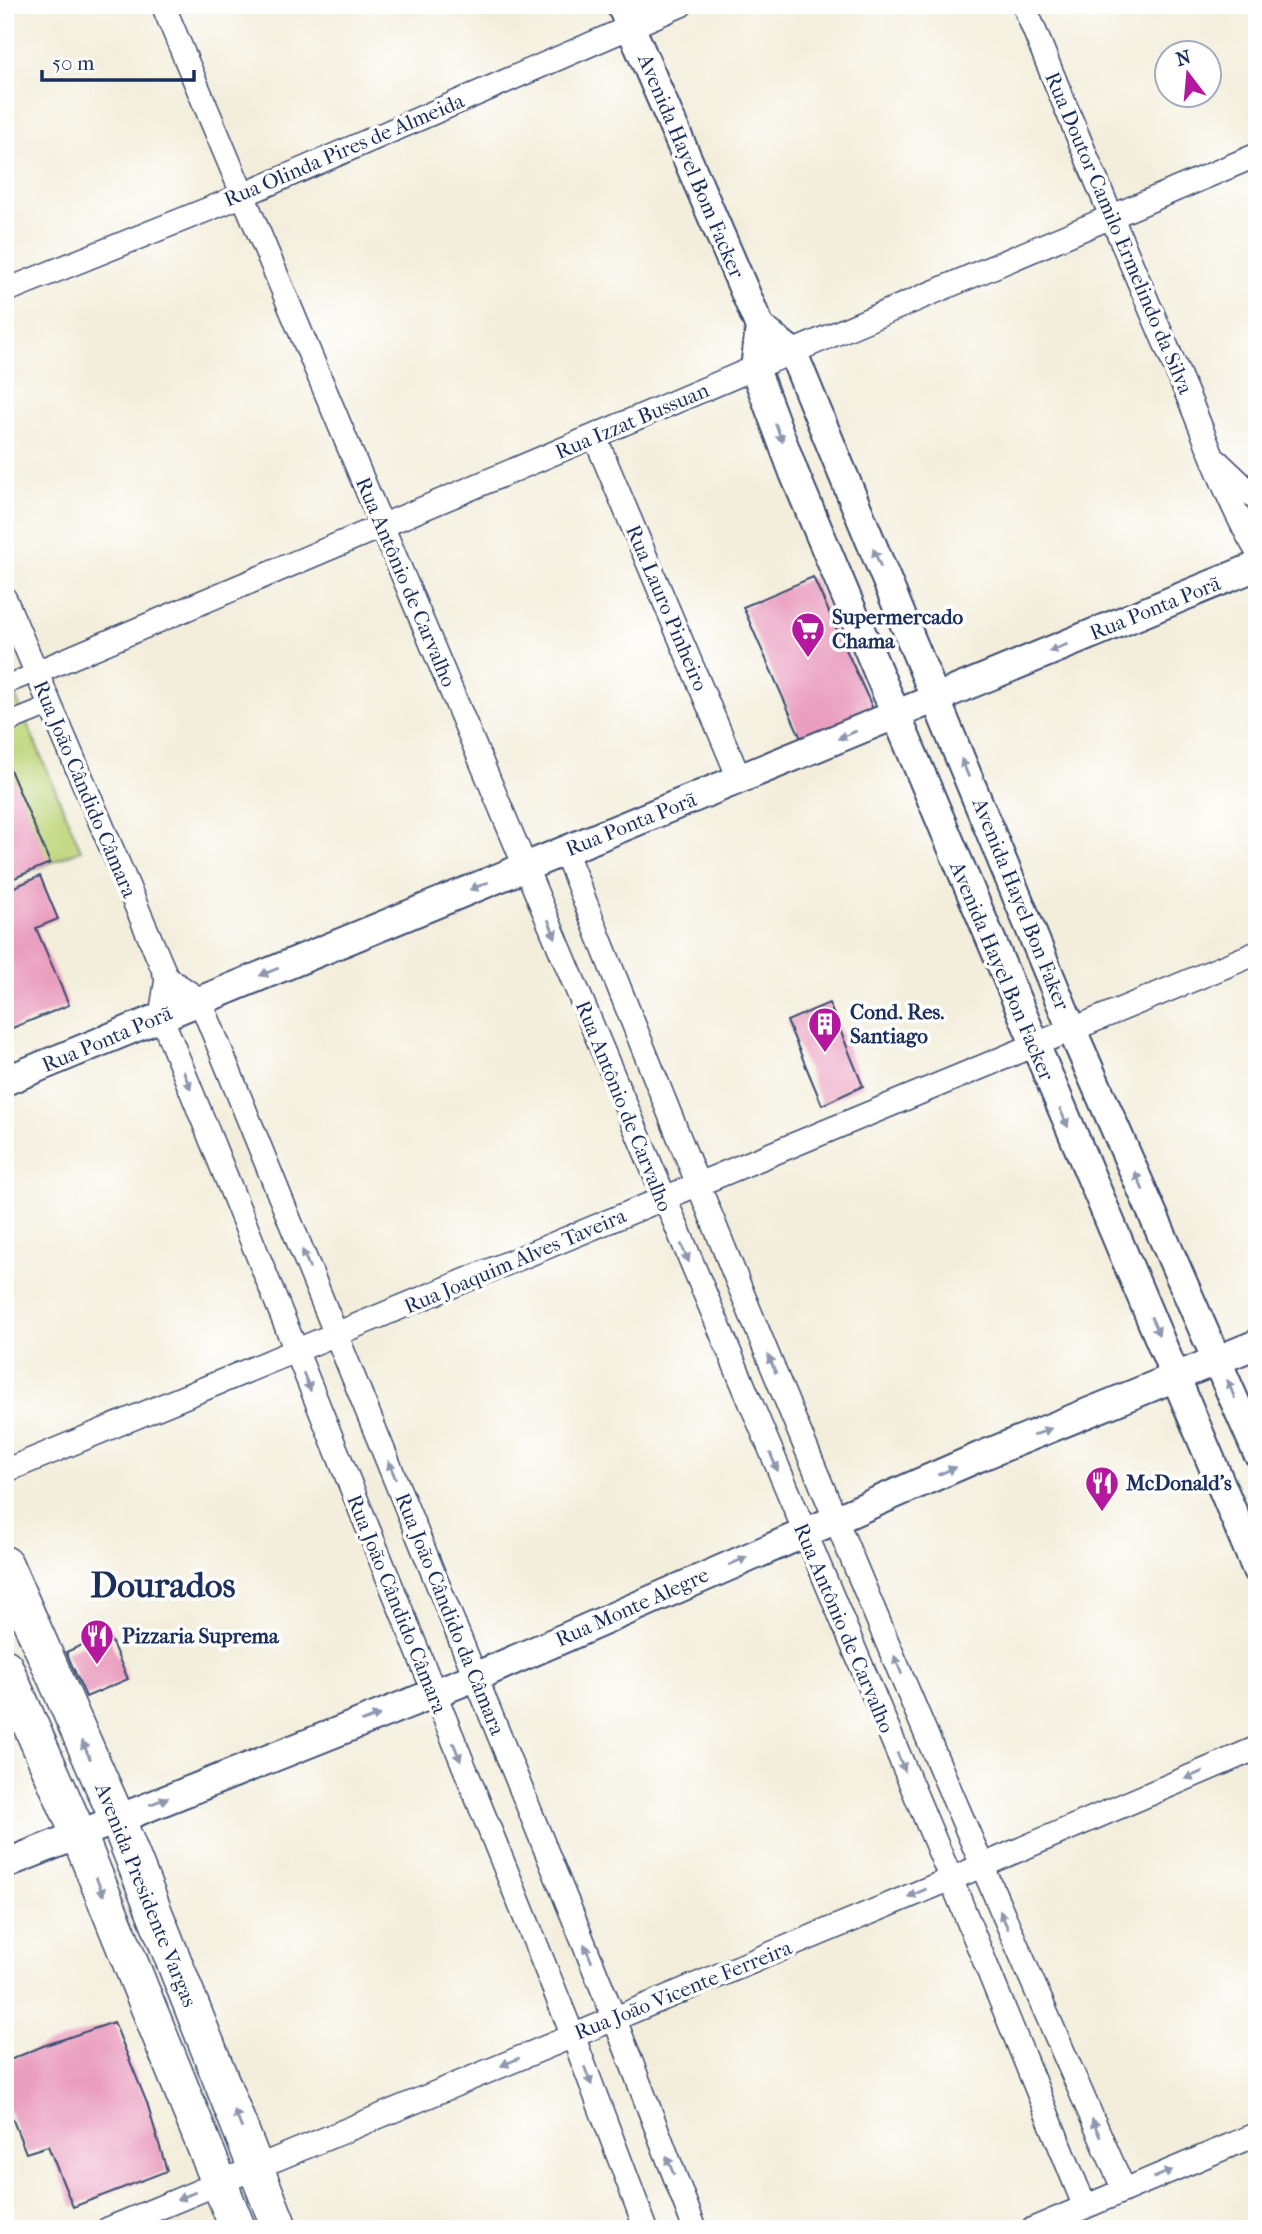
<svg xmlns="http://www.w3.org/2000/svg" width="1262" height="2234" font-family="'IM FELL French Canon',serif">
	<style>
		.green { fill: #bed579; stroke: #6c826c; stroke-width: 2 }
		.building { fill: #ea9fbf }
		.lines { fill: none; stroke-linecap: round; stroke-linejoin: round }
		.pedestrian-casing { stroke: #3b4c71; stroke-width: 21 }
		.minor-casing { stroke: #3b4c71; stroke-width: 26 }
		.tertiary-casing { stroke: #3b4c71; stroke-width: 32 }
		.primary-casing { stroke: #3b4c71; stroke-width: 38 }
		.pedestrian { stroke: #fff; stroke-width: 18 }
		.minor { stroke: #fff; stroke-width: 23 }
		.tertiary { stroke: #fff; stroke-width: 28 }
		.primary { stroke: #fff; stroke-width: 35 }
		.oneway { fill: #8d97ae }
		.labels { text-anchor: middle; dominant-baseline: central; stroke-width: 7; stroke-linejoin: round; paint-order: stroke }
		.street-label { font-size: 21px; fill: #1b2f5e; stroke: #fff }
		.poi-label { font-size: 21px; font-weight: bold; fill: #1b2f5e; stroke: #fff; text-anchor: start }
		.town-label { font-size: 35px; font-weight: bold; fill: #1b2f5e; stroke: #fff }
	</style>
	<rect width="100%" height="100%" fill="#fff"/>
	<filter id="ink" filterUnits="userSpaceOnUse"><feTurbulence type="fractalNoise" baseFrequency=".0143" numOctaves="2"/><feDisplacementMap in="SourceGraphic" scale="14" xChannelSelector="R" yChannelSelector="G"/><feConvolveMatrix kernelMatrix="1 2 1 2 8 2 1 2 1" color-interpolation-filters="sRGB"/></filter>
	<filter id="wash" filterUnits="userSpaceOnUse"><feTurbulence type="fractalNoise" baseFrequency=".00686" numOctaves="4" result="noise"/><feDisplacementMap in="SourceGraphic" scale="28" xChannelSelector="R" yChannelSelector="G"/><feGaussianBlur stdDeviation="1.57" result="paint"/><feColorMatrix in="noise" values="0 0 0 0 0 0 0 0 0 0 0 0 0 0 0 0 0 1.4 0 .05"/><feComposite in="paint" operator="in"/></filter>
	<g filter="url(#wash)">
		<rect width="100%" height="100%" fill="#f3eedb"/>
		<polygon class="green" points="5,672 81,850 5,882"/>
		<g id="blocks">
			<g class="building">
				<polygon points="813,577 874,711 802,741 743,607"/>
				<polygon points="5,758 50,863 5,882"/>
				<polygon points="40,876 58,919 36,928 69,1005 5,1031 5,891"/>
				<polygon points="829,1003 863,1086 822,1105 787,1021"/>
				<polygon points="108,1634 128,1679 86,1697 66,1652"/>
				<polygon points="114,2022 147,2103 167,2171 73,2207 48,2146 26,2153 5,2100 5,2062 43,2046"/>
			</g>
		</g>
	</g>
	<g filter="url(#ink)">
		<use href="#blocks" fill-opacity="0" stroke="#3b4c71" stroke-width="2"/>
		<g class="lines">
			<g class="pedestrian-casing">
				<g id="pedestrian">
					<polyline points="5,685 35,673"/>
					<polyline points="5,724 49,706"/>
				</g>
			</g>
			<g class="minor-casing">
				<g id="minor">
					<polyline points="163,5 951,1879 1085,2207"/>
					<path d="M 1024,5 C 1076,133 1129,260 1184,387 C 1208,442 1226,500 1257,551"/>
					<polyline points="5,291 241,196 681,5"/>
					<polyline points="595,437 740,780"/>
					<polyline points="1218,462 1257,499"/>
					<polyline points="5,599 167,978 161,1016 573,2036 646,2229"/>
					<polyline points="35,673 1257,155"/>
					<path d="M 565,851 C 742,1301 928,1748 1124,2190"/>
					<polyline points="167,978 200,1000 615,2020 695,2229"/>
					<polyline points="5,1471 1257,953"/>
					<polyline points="108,2229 951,1879 1257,1748"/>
					<polyline points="1033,2229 1257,2134"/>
				</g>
			</g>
			<g class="tertiary-casing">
				<g id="tertiary">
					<polyline points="621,5 760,327 793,353 1072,1030 1257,1452"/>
					<polyline points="760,327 755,369 794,473 1257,1570"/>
					<polyline points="5,1081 1257,566"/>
					<polyline points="5,1864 475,1677 979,1457 1257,1344"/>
				</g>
			</g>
			<g class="primary-casing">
				<g id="primary">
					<polyline points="5,1564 117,1818 280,2229"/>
					<polyline points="5,1667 78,1833 238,2229"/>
				</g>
			</g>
			<use href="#pedestrian" class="pedestrian"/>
			<use href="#minor" class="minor"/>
			<use href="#tertiary" class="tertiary"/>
			<use href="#primary" class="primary"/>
		</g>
		<defs><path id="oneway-solid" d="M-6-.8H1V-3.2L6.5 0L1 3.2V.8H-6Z" transform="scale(1.75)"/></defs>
		<g class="oneway">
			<use href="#oneway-solid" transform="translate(779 433) rotate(69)"/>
			<use href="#oneway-solid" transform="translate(877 558) rotate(-113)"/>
			<use href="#oneway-solid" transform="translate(1058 648) rotate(158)"/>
			<use href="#oneway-solid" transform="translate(847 735) rotate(157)"/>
			<use href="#oneway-solid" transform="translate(965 768) rotate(-112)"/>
			<use href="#oneway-solid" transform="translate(479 886) rotate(158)"/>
			<use href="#oneway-solid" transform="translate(552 929) rotate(68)"/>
			<use href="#oneway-solid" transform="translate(269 972) rotate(158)"/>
			<use href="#oneway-solid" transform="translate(187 1080) rotate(68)"/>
			<use href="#oneway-solid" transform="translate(1064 1118) rotate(66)"/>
			<use href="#oneway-solid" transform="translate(1139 1181) rotate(-114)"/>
			<use href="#oneway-solid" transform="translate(685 1253) rotate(67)"/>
			<use href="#oneway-solid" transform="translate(306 1259) rotate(-112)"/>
			<use href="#oneway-solid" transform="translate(1155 1326) rotate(66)"/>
			<use href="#oneway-solid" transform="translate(772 1364) rotate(-113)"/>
			<use href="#oneway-solid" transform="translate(307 1382) rotate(68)"/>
			<use href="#oneway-solid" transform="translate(1231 1389) rotate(-112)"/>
			<use href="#oneway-solid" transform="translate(1042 1432) rotate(-22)"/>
			<use href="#oneway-solid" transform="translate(774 1462) rotate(67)"/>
			<use href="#oneway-solid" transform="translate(392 1470) rotate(-112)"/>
			<use href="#oneway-solid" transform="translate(947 1471) rotate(-23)"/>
			<use href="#oneway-solid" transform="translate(738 1561) rotate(-24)"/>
			<use href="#oneway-solid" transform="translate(898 1665) rotate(-112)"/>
			<use href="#oneway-solid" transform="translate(371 1718) rotate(-21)"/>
			<use href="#oneway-solid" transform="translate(86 1750) rotate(-114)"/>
			<use href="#oneway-solid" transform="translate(457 1752) rotate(68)"/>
			<use href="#oneway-solid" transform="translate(901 1762) rotate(67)"/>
			<use href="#oneway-solid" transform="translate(1194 1775) rotate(157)"/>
			<use href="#oneway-solid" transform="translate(159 1801) rotate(-21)"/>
			<use href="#oneway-solid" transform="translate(100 1887) rotate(68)"/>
			<use href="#oneway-solid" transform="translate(917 1893) rotate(157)"/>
			<use href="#oneway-solid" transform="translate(1004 1920) rotate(-114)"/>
			<use href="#oneway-solid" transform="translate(588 1953) rotate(-112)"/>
			<use href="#oneway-solid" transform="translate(510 2062) rotate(157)"/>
			<use href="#oneway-solid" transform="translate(588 2076) rotate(69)"/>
			<use href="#oneway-solid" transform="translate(238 2119) rotate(-112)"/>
			<use href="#oneway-solid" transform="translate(1096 2128) rotate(-114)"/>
			<use href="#oneway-solid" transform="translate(670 2165) rotate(-111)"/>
			<use href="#oneway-solid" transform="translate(1163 2174) rotate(-23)"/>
			<use href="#oneway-solid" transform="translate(186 2196) rotate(158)"/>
		</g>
	</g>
	<defs>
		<g id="supermarket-pin" transform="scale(1.75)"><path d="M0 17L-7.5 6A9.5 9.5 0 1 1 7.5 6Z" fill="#b5179e" stroke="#fff"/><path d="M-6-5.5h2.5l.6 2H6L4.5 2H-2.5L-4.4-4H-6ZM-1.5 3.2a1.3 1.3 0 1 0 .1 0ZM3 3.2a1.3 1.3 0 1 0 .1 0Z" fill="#fff"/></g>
		<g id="building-pin" transform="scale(1.75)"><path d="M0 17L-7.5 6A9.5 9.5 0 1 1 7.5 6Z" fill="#b5179e" stroke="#fff"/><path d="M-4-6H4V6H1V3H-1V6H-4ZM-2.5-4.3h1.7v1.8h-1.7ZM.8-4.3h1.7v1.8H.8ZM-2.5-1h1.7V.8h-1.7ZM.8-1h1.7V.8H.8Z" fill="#fff"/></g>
		<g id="restaurant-pin" transform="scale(1.75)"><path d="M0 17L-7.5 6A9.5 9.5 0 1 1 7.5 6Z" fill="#b5179e" stroke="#fff"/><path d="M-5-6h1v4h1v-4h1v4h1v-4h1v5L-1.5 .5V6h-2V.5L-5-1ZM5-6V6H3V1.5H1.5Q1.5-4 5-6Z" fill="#fff"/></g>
	</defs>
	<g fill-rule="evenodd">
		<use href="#supermarket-pin" x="808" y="629"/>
		<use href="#building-pin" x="825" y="1024"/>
		<use href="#restaurant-pin" x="1102" y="1483"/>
		<use href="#restaurant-pin" x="97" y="1636"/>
	</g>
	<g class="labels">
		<g class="street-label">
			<text transform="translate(344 150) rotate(-23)">Rua Olinda Pires de Almeida</text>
			<text transform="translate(691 166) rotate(67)">Avenida Hayel Bom Facker</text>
			<text transform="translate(1119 233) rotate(67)">Rua Doutor Camilo Ermelindo da Silva</text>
			<text transform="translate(632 421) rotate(-23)">Rua Izzat Bussuan</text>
			<text transform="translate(406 582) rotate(67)">Rua Antônio de Carvalho</text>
			<text transform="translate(667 608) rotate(67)">Rua Lauro Pinheiro</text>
			<text transform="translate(1155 608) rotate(-22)">Rua Ponta Porã</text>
			<text transform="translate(85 789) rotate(67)">Rua João Cândido Câmara</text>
			<text transform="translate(631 824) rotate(-22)">Rua Ponta Porã</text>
			<text transform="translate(1021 904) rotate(68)">Avenida Hayel Bon Faker</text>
			<text transform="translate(1002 971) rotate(67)">Avenida Hayel Bon Facker</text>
			<text transform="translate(107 1039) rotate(-23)">Rua Ponta Porã</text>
			<text transform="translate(624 1106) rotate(68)">Rua Antônio de Carvalho</text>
			<text transform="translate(515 1261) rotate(-23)">Rua Joaquim Alves Taveira</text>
			<text transform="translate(397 1604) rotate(68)">Rua João Cândido Câmara</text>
			<text transform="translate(632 1607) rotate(-24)">Rua Monte Alegre</text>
			<text transform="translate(450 1614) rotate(68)">Rua João Cândido da Câmara</text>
			<text transform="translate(844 1628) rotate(67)">Rua Antônio de Carvalho</text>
			<text transform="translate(146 1895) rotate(68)">Avenida Presidente Vargas</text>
			<text transform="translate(683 1990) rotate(-22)">Rua João Vicente Ferreira</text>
		</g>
		<g class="poi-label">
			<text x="832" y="617">Supermercado<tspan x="832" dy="24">Chama</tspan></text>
			<text x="850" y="1012">Cond. Res.<tspan x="850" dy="24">Santiago</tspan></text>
			<text x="1126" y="1483">McDonald's</text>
			<text x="122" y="1636">Pizzaria Suprema</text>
		</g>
		<g class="town-label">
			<text x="163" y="1585">Dourados</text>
		</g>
	</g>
	<rect width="1262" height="2234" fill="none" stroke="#fff" stroke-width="28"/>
	<g transform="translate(1188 74) rotate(344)"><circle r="33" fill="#ffffff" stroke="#a4acbf" stroke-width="2"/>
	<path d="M0-5L12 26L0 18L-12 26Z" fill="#b5179e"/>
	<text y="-10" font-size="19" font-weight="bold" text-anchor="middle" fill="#1b2f5e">N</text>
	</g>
	<path d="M42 70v10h152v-10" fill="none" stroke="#1b2f5e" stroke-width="3.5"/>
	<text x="52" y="70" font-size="21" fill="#1b2f5e" stroke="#ffffff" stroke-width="5" paint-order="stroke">50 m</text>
</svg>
